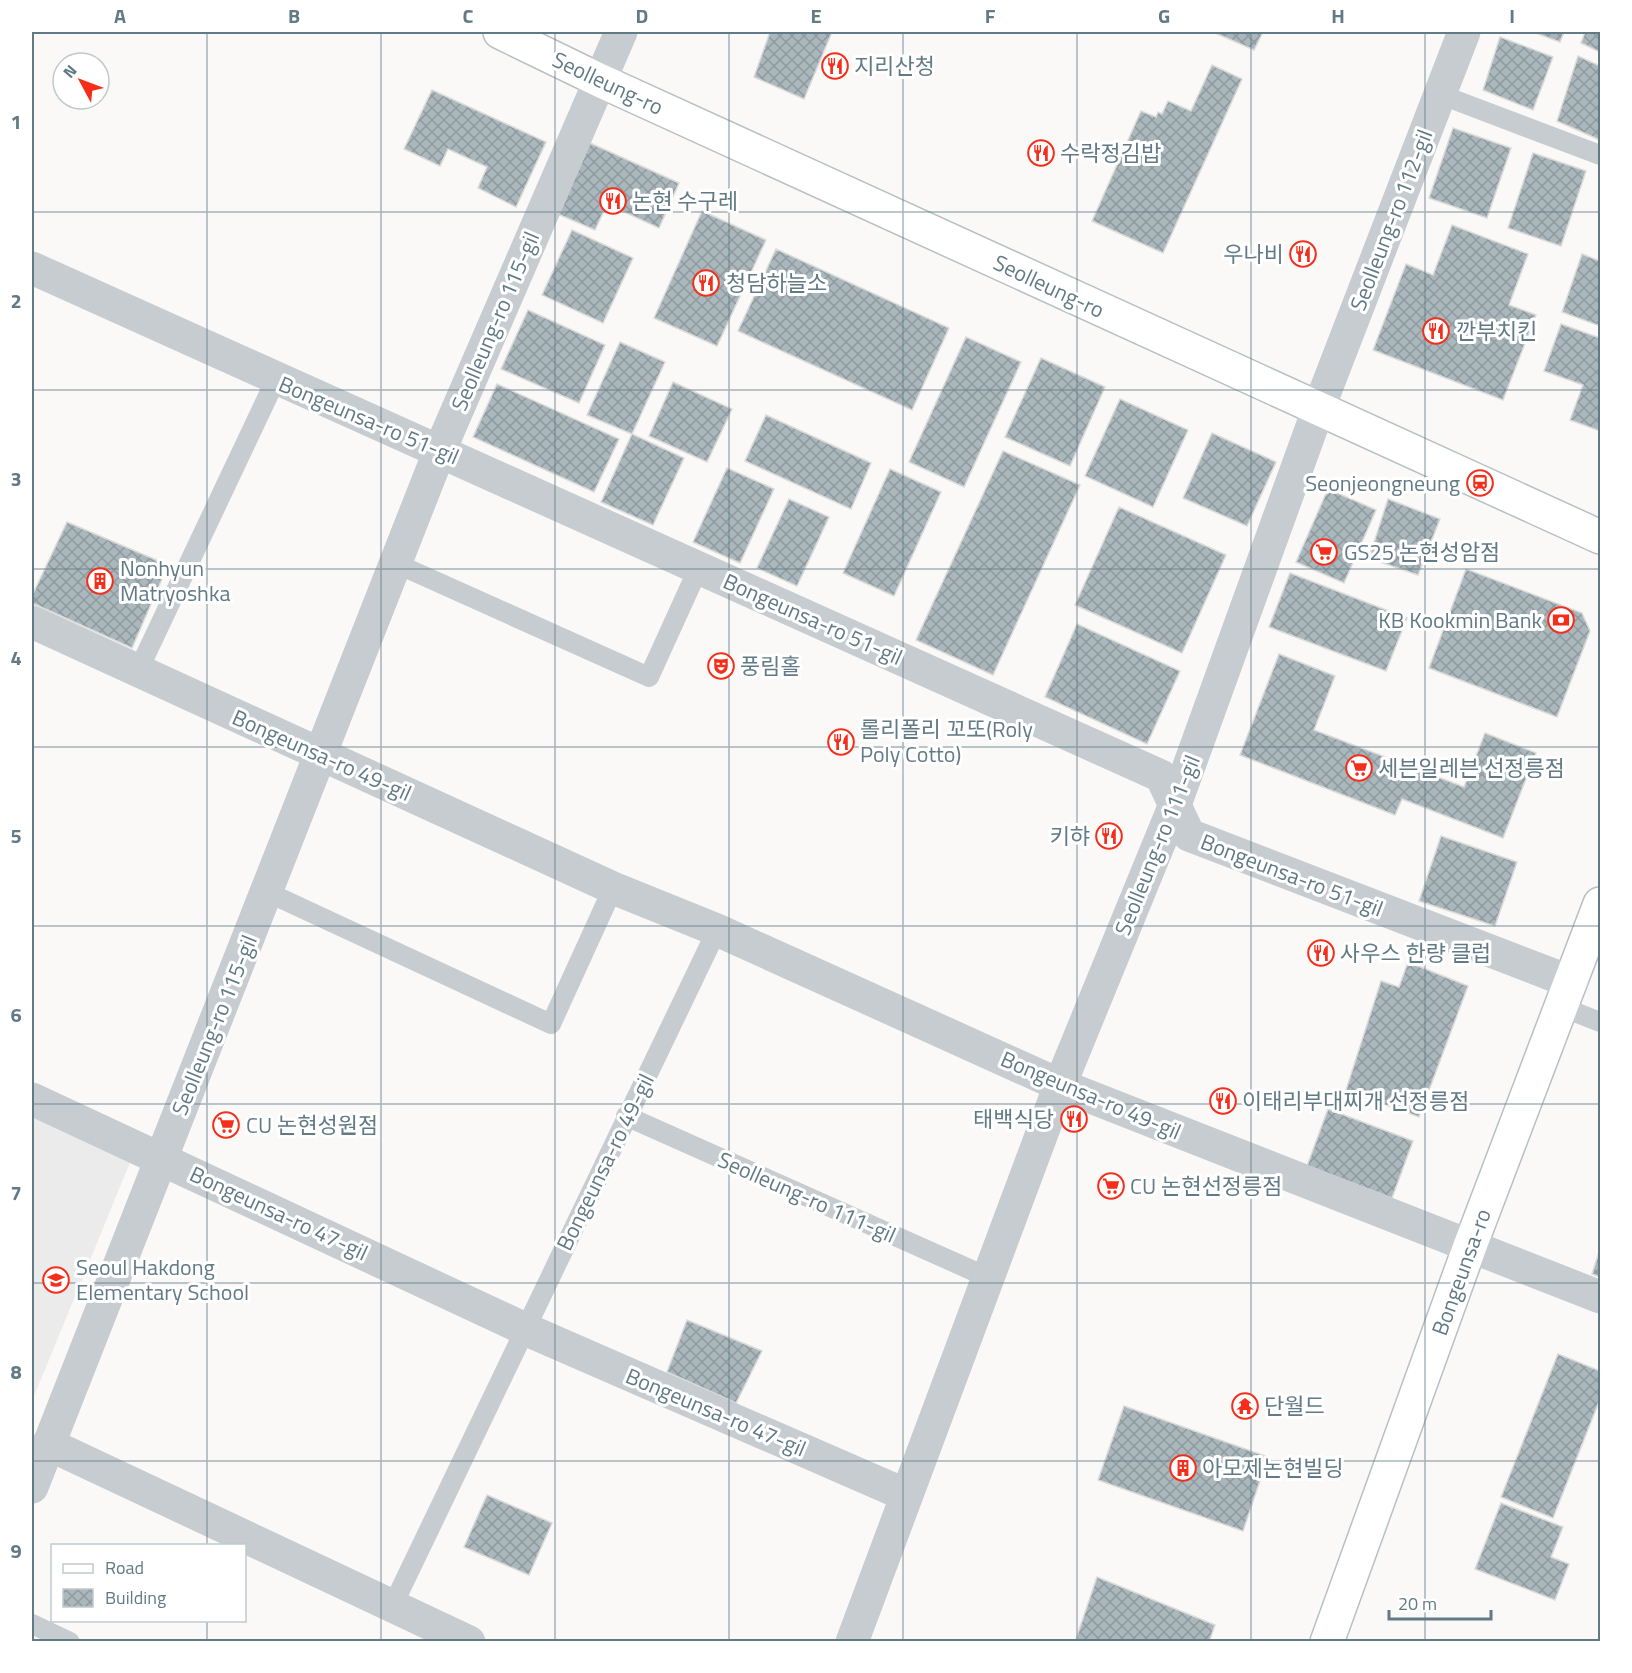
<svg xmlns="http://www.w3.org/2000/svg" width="1632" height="1673" font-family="'Titillium Web','Noto Sans KR',sans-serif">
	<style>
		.built { fill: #eaebea }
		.building { fill: url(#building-cross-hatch); stroke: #dbdbd9; stroke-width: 1.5 }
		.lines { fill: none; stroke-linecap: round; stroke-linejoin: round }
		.secondary-casing { stroke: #b8c0c4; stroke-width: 36 }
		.service { stroke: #c6cccf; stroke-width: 20 }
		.minor { stroke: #c6cccf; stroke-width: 33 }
		.secondary { stroke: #fff; stroke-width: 33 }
		.grid { fill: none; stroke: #617a85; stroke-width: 1.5; stroke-opacity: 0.55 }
		.labels { text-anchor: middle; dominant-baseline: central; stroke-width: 6; stroke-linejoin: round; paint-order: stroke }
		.poi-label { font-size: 22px; fill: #617a85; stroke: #fff; text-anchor: start }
		.street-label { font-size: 22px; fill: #617a85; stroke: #fff }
		.neatline { fill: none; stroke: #617a85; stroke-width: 2 }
		.grid-label { font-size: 20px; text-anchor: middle; font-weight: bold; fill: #617a85 }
	</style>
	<defs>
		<pattern id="building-cross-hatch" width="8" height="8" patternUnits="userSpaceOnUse" patternTransform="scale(1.5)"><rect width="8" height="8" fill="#aab7bc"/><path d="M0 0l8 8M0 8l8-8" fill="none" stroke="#8e9a9e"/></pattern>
	</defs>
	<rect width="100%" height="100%" fill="#faf9f7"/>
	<polygon class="built" points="32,1112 131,1160 32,1401"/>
	<g class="building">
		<polygon points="770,32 832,32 804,99 754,77"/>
		<polygon points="1213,32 1263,32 1254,50"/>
		<polygon points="1533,32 1564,32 1560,42"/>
		<polygon points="1585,32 1600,32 1600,52 1581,43"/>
		<polygon points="1500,37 1553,57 1533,110 1483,90"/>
		<polygon points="1578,56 1600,66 1600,140 1557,121"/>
		<polygon points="1212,65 1242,79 1163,253 1092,221 1141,111 1156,117 1158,112 1162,114 1168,101 1191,111"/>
		<polygon points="432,90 546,142 516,207 478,188 487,167 448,149 440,166 404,149"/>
		<polygon points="1453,128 1511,148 1487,218 1429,198"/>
		<polygon points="590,143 679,183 659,228 607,204 595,230 558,214"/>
		<polygon points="1533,153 1586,171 1561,246 1508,228"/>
		<polygon points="702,211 766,240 717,346 654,318"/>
		<polygon points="1452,225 1528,254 1509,305 1536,315 1503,400 1373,350 1406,264 1433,275"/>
		<polygon points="572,230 633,258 603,323 542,295"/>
		<polygon points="776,249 949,328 912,410 738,331"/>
		<polygon points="1582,254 1600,261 1600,326 1562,312"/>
		<polygon points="528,310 605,345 579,403 501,369"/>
		<polygon points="1561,324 1600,338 1600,431 1570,420 1583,385 1544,371"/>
		<polygon points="966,337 1021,362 964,487 909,462"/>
		<polygon points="620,342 665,362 632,434 587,415"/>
		<polygon points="1041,358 1105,387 1070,466 1005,437"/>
		<polygon points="673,382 732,409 707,462 649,436"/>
		<polygon points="497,384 619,439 594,492 473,437"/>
		<polygon points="1120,399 1188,430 1153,507 1085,476"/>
		<polygon points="766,415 871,463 851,509 745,461"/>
		<polygon points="1212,433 1276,462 1247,526 1183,498"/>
		<polygon points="632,434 684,458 653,525 601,502"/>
		<polygon points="1003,451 1080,485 993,675 916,640"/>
		<polygon points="727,468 774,489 740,563 693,542"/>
		<polygon points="890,469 941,492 894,596 843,573"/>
		<polygon points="1328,489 1376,510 1344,583 1296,562"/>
		<polygon points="789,499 829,517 797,586 757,568"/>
		<polygon points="1388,499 1440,519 1418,575 1369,558"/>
		<polygon points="1119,507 1226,555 1182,653 1075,605"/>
		<polygon points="67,522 168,565 132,648 32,603 32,596"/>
		<polygon points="1466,569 1582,613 1590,631 1557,717 1429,668"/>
		<polygon points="1290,573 1407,618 1386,671 1269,627"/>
		<polygon points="1077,624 1180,671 1147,744 1045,697"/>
		<polygon points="1279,654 1335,676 1314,730 1464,787 1485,733 1536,753 1503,838 1402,799 1395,815 1240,755"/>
		<polygon points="1441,836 1517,862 1495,926 1419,901"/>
		<polygon points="1408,962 1468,986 1419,1117 1346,1090 1381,981 1399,987"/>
		<polygon points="1328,1109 1413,1141 1392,1198 1307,1166"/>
		<polygon points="1600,1249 1600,1277 1592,1274"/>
		<polygon points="687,1320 762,1351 736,1403 667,1372"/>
		<polygon points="1558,1354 1600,1371 1600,1399 1553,1518 1501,1497"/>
		<polygon points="1124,1406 1268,1457 1243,1531 1098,1480"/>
		<polygon points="487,1495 552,1523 529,1575 464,1547"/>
		<polygon points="1501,1503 1563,1527 1551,1557 1569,1564 1555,1600 1475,1569"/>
		<polygon points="1097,1577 1215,1625 1209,1642 1075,1642"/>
	</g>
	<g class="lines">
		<g class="secondary-casing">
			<g id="secondary">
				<polyline points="500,32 599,80 1600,537"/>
				<polyline points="1327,1642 1470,1246 1600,904"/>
			</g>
		</g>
		<g class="service">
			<polyline points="1439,94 1600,155"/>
			<polyline points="395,563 649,677 699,567"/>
			<polyline points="138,671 276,379"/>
			<polyline points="267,892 551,1024 613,888"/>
			<polyline points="1562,1007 1600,1022"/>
			<polyline points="626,1116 987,1277"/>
			<polyline points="392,1607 717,930"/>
			<polyline points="32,1624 70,1642"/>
		</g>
		<g class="minor">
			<polyline points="32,268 1161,776 1189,835 1571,982"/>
			<polyline points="32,622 613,888 717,930 1060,1085 1600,1297"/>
			<polyline points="32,1099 525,1329 906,1495"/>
			<polyline points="48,1444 469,1642"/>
			<polyline points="32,1487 440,450 621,32"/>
			<polyline points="852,1642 1060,1085 1176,802 1318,410 1464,32"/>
		</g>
		<use href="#secondary" class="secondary"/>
	</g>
	<path class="grid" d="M 207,32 L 207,1546M 381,32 L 381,1642M 555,32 L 555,1642M 729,32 L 729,1642M 903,32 L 903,1642M 1077,32 L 1077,1642M 1251,32 L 1251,1642M 1425,32 L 1425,1642M 32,212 L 1600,212M 32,390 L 1600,390M 32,569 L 1600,569M 32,747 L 1600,747M 32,926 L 1600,926M 32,1104 L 1600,1104M 32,1283 L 1600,1283M 32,1461 L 1600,1461M 207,1620 L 207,1642"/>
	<defs>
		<g id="restaurant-ring" transform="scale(1.35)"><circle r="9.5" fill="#fff" stroke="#f62d1a" stroke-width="1.5"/><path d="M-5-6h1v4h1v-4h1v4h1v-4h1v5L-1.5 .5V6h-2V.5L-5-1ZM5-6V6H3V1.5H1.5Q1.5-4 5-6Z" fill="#f62d1a"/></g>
		<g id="station-ring" transform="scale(1.35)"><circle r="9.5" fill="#fff" stroke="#f62d1a" stroke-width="1.5"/><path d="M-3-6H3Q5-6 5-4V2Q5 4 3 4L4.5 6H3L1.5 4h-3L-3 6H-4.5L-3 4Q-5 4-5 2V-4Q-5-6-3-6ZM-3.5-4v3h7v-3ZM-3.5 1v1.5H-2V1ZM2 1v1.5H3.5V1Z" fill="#f62d1a"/></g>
		<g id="supermarket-ring" transform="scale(1.35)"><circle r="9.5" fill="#fff" stroke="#f62d1a" stroke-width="1.5"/><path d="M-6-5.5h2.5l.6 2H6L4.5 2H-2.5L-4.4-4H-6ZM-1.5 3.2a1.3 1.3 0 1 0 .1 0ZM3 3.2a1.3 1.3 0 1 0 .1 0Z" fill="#f62d1a"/></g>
		<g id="building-ring" transform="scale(1.35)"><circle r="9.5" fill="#fff" stroke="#f62d1a" stroke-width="1.5"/><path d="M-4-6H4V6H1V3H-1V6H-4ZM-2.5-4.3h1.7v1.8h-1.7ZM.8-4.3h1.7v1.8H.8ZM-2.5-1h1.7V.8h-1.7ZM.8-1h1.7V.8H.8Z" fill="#f62d1a"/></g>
		<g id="bank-ring" transform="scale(1.35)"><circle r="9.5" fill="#fff" stroke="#f62d1a" stroke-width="1.5"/><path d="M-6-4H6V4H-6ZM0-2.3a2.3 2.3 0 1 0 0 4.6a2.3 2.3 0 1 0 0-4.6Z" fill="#f62d1a"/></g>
		<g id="theatre-ring" transform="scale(1.35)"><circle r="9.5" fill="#fff" stroke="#f62d1a" stroke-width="1.5"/><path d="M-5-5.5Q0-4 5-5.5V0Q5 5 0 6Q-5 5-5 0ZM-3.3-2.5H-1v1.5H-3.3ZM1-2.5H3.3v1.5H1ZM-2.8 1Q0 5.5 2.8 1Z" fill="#f62d1a"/></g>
		<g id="school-ring" transform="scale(1.35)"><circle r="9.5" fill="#fff" stroke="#f62d1a" stroke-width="1.5"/><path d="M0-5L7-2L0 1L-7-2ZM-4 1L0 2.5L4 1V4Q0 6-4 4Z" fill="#f62d1a"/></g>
		<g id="temple-ring" transform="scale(1.35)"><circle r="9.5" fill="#fff" stroke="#f62d1a" stroke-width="1.5"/><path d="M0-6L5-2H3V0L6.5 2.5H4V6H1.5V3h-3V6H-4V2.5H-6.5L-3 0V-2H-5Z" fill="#f62d1a"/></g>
	</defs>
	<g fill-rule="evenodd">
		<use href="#restaurant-ring" x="835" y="66"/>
		<use href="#restaurant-ring" x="1041" y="153"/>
		<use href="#restaurant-ring" x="613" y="201"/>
		<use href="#restaurant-ring" x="1303" y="254"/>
		<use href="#restaurant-ring" x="706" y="283"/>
		<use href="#restaurant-ring" x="1436" y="331"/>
		<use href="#station-ring" x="1480" y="483"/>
		<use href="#supermarket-ring" x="1324" y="552"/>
		<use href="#building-ring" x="100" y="581"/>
		<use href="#bank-ring" x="1561" y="620"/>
		<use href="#theatre-ring" x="721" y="666"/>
		<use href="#restaurant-ring" x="841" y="742"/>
		<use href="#supermarket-ring" x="1359" y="768"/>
		<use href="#restaurant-ring" x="1109" y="836"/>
		<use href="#restaurant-ring" x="1321" y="953"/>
		<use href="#restaurant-ring" x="1223" y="1101"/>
		<use href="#restaurant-ring" x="1074" y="1119"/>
		<use href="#supermarket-ring" x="226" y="1125"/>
		<use href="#supermarket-ring" x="1111" y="1186"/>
		<use href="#school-ring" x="56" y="1280"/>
		<use href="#temple-ring" x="1245" y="1406"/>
		<use href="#building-ring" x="1183" y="1468"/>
	</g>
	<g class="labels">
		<g class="poi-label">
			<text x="854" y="66">지리산청</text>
			<text x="1060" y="153">수락정김밥</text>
			<text x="632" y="201">논현 수구레</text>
			<text x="1284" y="254" text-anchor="end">우나비</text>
			<text x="726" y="283">청담하늘소</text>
			<text x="1456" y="331">깐부치킨</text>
			<text x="1460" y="483" text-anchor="end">Seonjeongneung</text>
			<text x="1344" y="552">GS25 논현성암점</text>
			<text x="120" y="568">Nonhyun<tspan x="120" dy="25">Matryoshka</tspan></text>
			<text x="1542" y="620" text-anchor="end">KB Kookmin Bank</text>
			<text x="740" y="666">풍림홀</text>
			<text x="860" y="729">롤리폴리 꼬또(Roly<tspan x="860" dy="25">Poly Cotto)</tspan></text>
			<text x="1378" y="768">세븐일레븐 선정릉점</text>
			<text x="1090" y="836" text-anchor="end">키햐</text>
			<text x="1340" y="953">사우스 한량 클럽</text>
			<text x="1242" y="1101">이태리부대찌개 선정릉점</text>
			<text x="1054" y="1119" text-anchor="end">태백식당</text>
			<text x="246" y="1125">CU 논현성원점</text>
			<text x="1130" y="1186">CU 논현선정릉점</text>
			<text x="76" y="1267">Seoul Hakdong<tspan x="76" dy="25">Elementary School</tspan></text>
			<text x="1264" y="1406">단월드</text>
			<text x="1202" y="1468">아모제논현빌딩</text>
		</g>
		<g class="street-label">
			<text transform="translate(608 83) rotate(25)">Seolleung-ro</text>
			<text transform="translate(1391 220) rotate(-69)">Seolleung-ro 112-gil</text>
			<text transform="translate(1049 286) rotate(25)">Seolleung-ro</text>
			<text transform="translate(495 321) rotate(-67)">Seolleung-ro 115-gil</text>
			<text transform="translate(369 420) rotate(23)">Bongeunsa-ro 51-gil</text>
			<text transform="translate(813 619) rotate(24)">Bongeunsa-ro 51-gil</text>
			<text transform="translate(322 755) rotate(24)">Bongeunsa-ro 49-gil</text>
			<text transform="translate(1157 845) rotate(-68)">Seolleung-ro 111-gil</text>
			<text transform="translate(1292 875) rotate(21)">Bongeunsa-ro 51-gil</text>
			<text transform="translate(214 1025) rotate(-68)">Seolleung-ro 115-gil</text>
			<text transform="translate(1091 1095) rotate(23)">Bongeunsa-ro 49-gil</text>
			<text transform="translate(605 1162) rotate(-64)">Bongeunsa-ro 49-gil</text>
			<text transform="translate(807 1197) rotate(24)">Seolleung-ro 111-gil</text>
			<text transform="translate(279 1213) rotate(25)">Bongeunsa-ro 47-gil</text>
			<text transform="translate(1461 1272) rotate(-70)">Bongeunsa-ro</text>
			<text transform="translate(716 1412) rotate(23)">Bongeunsa-ro 47-gil</text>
		</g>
	</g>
	<rect width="1632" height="1673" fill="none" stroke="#ffffff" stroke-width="66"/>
	<rect x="51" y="1544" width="195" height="78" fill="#ffffff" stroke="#c0cace" stroke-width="1.5"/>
	<rect x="63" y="1564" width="30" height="9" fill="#ffffff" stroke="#c0cace" stroke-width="1.5"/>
	<text x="105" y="1574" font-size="18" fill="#617a85">Road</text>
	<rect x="63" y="1589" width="30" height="18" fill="url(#building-cross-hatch)" stroke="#c0cace" stroke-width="1.5"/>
	<text x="105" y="1604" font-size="18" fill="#617a85">Building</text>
	<g transform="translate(81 81) rotate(311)"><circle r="28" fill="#ffffff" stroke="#c0cace" stroke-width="1.5"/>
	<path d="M0-4.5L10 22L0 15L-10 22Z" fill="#f62d1a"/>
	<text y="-9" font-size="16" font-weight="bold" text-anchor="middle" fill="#617a85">N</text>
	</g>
	<path d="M1389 1610v9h102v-9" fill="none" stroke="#617a85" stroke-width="3"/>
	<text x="1398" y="1610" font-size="18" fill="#617a85" stroke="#ffffff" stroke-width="4.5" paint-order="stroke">20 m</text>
	<rect x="33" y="33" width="1566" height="1607" class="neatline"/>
	<g class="grid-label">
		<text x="120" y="23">A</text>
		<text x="294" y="23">B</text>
		<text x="468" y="23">C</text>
		<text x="642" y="23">D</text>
		<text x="816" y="23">E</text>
		<text x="990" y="23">F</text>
		<text x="1164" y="23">G</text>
		<text x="1338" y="23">H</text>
		<text x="1512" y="23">I</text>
		<text x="16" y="129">1</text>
		<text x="16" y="308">2</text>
		<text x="16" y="486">3</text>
		<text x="16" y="665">4</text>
		<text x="16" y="843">5</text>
		<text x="16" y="1022">6</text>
		<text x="16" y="1200">7</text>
		<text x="16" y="1379">8</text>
		<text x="16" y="1558">9</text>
	</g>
</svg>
